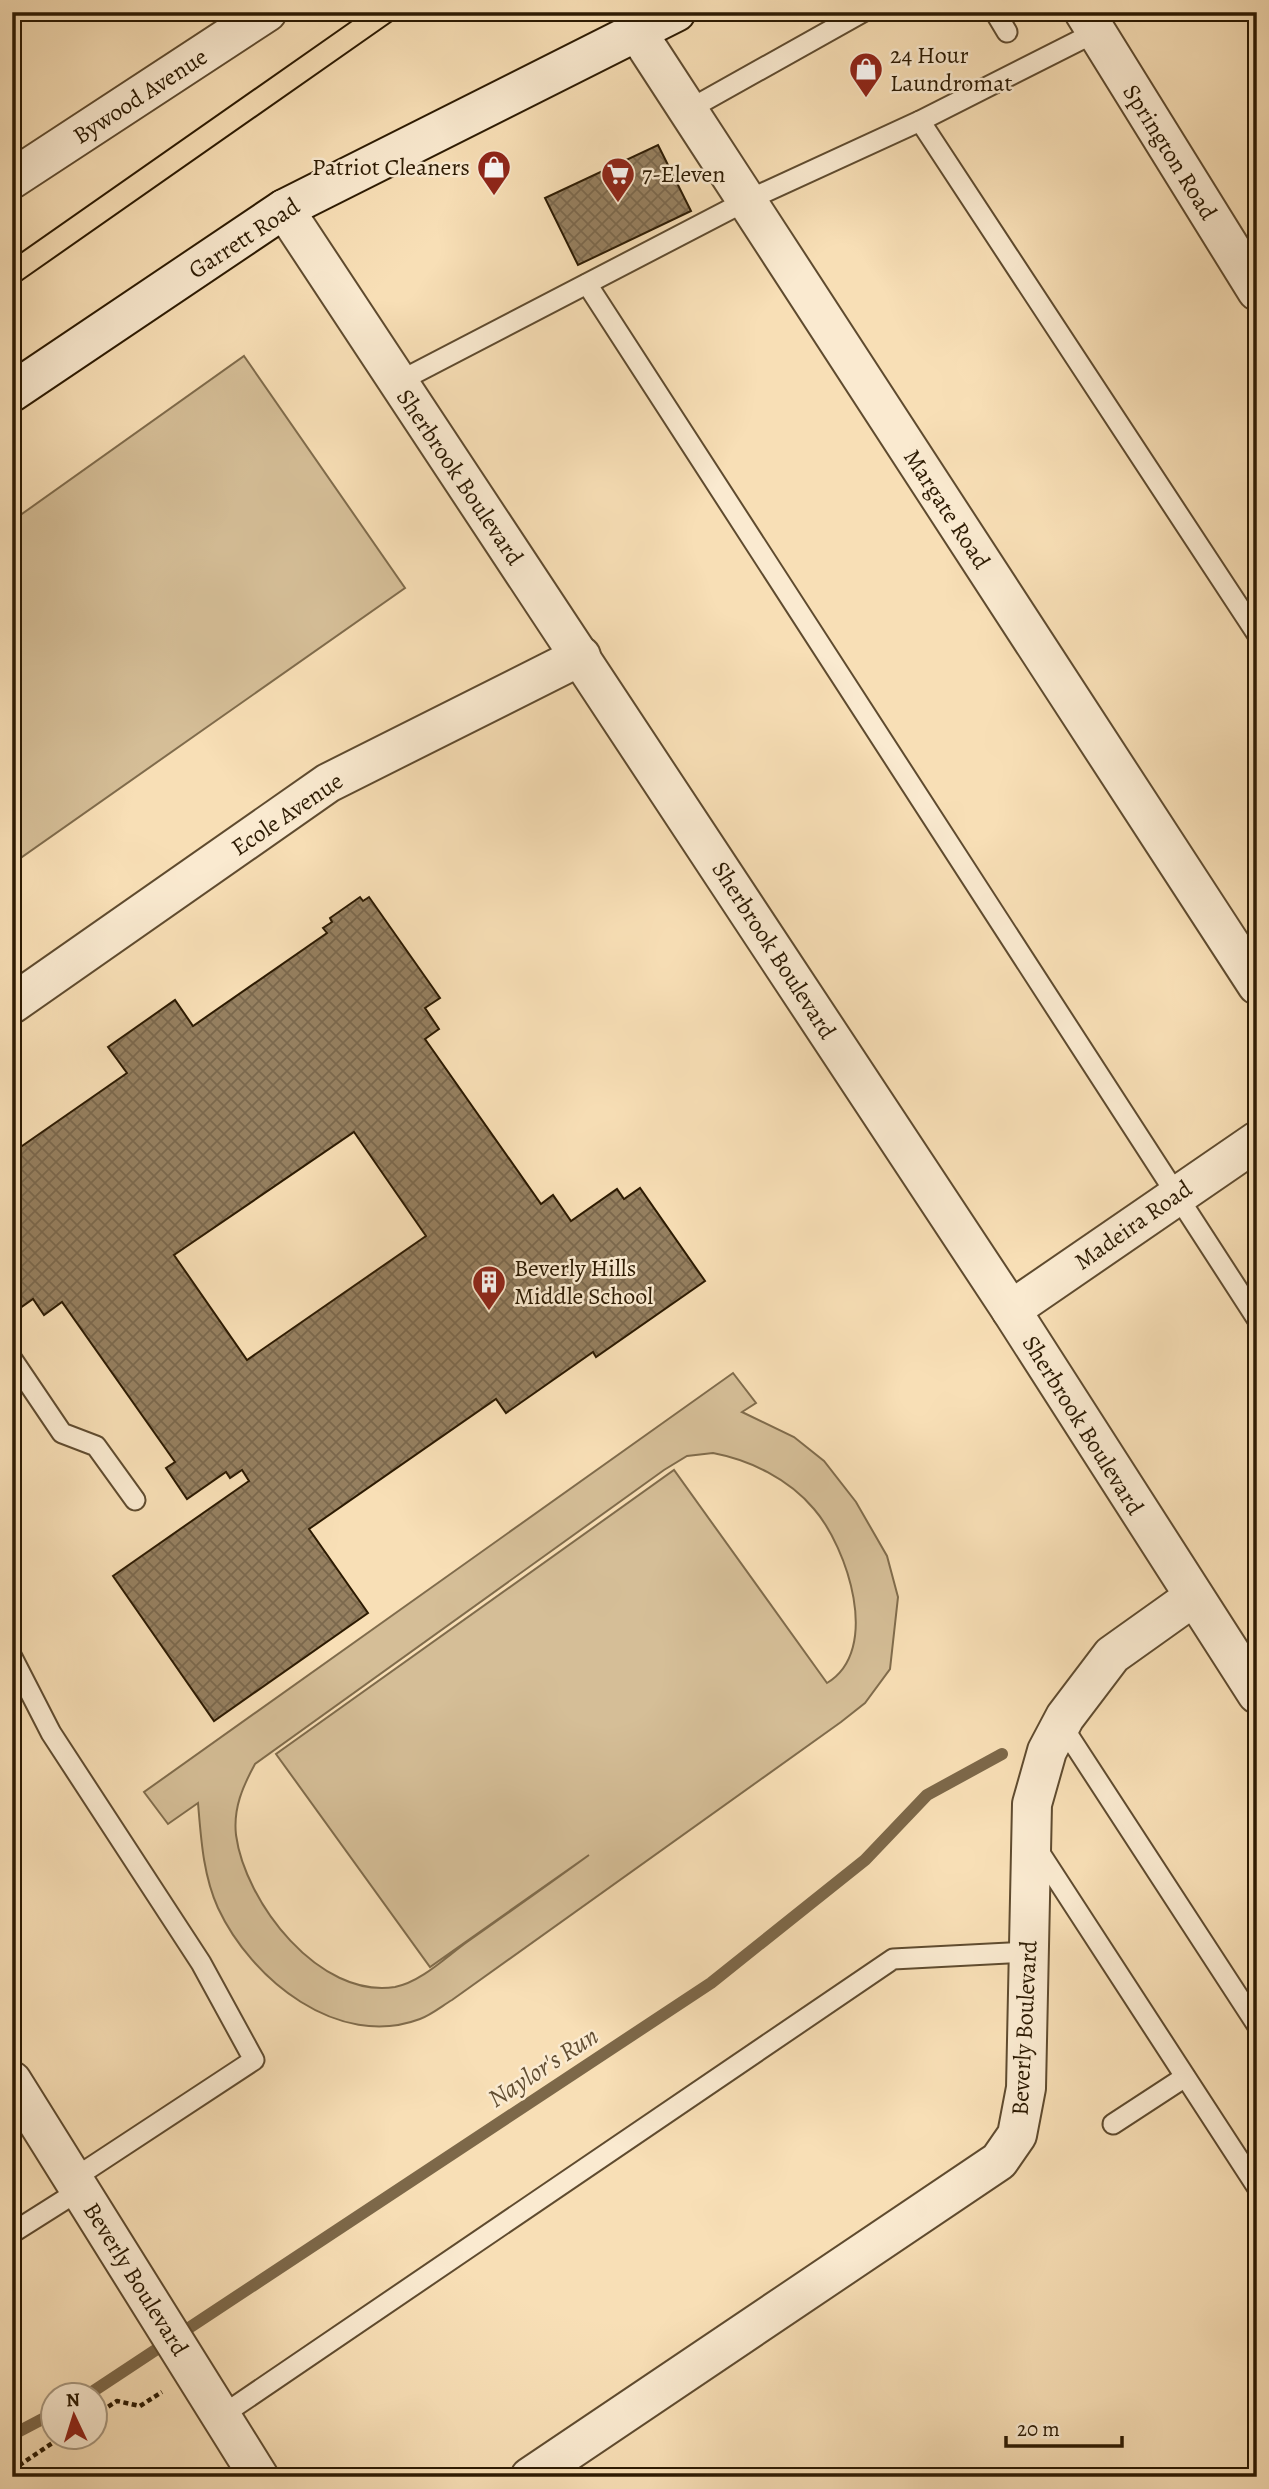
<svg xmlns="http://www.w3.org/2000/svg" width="1269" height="2489" font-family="Alegreya,serif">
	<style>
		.garden { fill: #d5be97; stroke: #806c4c; stroke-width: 2; fill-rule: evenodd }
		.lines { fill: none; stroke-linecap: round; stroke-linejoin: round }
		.stream { stroke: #7d6849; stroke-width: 12 }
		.building { fill: url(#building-cross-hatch); stroke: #2c1a02; stroke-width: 2; fill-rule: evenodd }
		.service-casing { stroke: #5f4b2f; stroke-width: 23 }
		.minor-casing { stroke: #5f4b2f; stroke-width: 42 }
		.secondary-casing { stroke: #2c1a02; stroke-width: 42 }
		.path { stroke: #2c1a02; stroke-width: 4.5; stroke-dasharray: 5 3.5; stroke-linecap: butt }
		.service { stroke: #faead0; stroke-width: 19 }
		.minor { stroke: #faead0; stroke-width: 38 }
		.secondary { stroke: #faead0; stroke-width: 38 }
		.tram { stroke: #2c1a02; stroke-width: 2 }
		.labels { text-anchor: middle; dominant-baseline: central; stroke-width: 5; stroke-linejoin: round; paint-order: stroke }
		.poi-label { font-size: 24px; fill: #2c1a02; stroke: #faead0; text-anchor: start }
		.street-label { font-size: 24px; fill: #2c1a02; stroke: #faead0 }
		.water-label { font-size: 26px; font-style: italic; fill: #624e32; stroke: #faead0 }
	</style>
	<defs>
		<pattern id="building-cross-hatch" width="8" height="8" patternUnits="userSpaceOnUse" patternTransform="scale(1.75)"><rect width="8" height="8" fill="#968060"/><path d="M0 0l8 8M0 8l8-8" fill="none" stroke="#7b684d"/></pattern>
	</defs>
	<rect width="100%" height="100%" fill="#f8dfb6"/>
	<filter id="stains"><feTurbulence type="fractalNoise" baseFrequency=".00286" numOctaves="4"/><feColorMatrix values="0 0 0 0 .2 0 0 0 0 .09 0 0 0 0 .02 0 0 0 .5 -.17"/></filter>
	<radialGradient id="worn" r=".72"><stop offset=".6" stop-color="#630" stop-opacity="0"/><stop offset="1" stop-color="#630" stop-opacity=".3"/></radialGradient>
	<g class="garden">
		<polygon points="244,356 405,588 12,864 12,521"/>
		<path d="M 733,1373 L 756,1403 L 742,1412 L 794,1437 L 824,1461 L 856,1502 L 887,1556 L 898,1597 L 890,1669 L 865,1703 L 841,1722 L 452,2000 C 442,2006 431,2015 420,2019 C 338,2050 251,1979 218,1908 C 203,1875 201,1838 198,1803 L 168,1824 L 144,1792 ZM 713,1453 C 750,1460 789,1479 814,1509 C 847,1547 882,1650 827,1683 L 674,1470 L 276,1754 L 430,1967 L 589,1855 C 548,1885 508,1913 467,1942 C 446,1957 421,1982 395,1987 C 319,1999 245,1902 236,1835 C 233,1808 243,1786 255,1764 L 664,1470 L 687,1456 Z"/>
	</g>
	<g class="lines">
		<g class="stream">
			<polyline points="89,2394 711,1983 865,1860 927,1795 1002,1754"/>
			<polyline points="12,2435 52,2414"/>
		</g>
	</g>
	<g class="building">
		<polygon points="658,145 691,211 578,265 545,198"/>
		<path d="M 360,897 L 363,901 L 369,897 L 440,998 L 425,1008 L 439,1029 L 425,1039 L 541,1204 L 553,1195 L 571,1221 L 617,1189 L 624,1199 L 640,1188 L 705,1281 L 596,1357 L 593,1352 L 506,1413 L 496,1399 L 309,1529 L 368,1613 L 214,1721 L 113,1576 L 249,1481 L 242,1470 L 230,1478 L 226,1472 L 187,1499 L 166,1468 L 175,1462 L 62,1302 L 44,1315 L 33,1299 L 20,1308 L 12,1297 L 12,1153 L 127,1073 L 108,1047 L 175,1000 L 193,1026 L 327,933 L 323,928 L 332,922 L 330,918 ZM 354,1132 L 426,1236 L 247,1360 L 174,1255 Z"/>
	</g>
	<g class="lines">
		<g class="service-casing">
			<g id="service">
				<polyline points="995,12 1007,32"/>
				<polyline points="688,110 863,12"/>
				<polyline points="920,121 1257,634"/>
				<polyline points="587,284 1257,1319"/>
				<polyline points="396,383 746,201 920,121 1096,32"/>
				<polyline points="12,1359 62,1433 96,1446 135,1500"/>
				<polyline points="12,1657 51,1733 201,1963 254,2060 73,2179"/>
				<polyline points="1061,1724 1257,2025"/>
				<polyline points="1036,1847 1257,2187"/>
				<polyline points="1113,2124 1185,2077"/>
				<polyline points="12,2233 80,2190"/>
				<polyline points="221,2416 893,1959 1029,1952"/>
			</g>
		</g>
		<g class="minor-casing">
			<g id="minor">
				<polyline points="1084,12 1257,291"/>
				<polyline points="637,32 1257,985"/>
				<polyline points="12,179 267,12"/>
				<polyline points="284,209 1011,1310 1257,1694"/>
				<polyline points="12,1004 328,783 581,656"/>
				<polyline points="1011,1310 1257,1141"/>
				<polyline points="12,2081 259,2477"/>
				<polyline points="530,2477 999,2161 1017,2135 1026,2088 1032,1804 1047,1751 1065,1717 1112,1655 1192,1598"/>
			</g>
		</g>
		<g class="secondary-casing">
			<polyline id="secondary" points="12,392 284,209 676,12"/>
		</g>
		<g class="path">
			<polyline points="94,2416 117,2401 140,2406 162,2392"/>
			<polyline points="12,2470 63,2436"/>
		</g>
		<use href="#service" class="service"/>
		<use href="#minor" class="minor"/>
		<use href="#secondary" class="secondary"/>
		<g class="tram">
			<polyline points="12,259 365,12"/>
			<polyline points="12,287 405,12"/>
		</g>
	</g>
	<defs>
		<g id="shop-pin" transform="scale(1.75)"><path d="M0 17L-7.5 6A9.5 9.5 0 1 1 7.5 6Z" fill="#8f2418" stroke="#faead0"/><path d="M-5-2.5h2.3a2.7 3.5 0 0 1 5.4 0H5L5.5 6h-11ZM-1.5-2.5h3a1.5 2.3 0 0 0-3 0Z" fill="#fff"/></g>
		<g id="supermarket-pin" transform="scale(1.75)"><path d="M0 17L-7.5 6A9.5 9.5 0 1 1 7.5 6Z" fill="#8f2418" stroke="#faead0"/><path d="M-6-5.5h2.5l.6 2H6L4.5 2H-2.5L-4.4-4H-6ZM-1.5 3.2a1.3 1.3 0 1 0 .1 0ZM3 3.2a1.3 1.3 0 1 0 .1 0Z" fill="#fff"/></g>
		<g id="building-pin" transform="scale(1.75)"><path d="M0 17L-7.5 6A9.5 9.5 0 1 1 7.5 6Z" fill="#8f2418" stroke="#faead0"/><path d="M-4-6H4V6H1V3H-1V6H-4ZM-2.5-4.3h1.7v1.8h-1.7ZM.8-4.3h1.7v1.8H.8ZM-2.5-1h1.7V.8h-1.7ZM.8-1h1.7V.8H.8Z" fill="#fff"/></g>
	</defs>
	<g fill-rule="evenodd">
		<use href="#shop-pin" x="866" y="69"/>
		<use href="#shop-pin" x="494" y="167"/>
		<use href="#supermarket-pin" x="618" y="174"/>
		<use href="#building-pin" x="489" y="1282"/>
	</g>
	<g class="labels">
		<g class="poi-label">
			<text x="890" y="55">24 Hour<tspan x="890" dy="28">Laundromat</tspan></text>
			<text x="470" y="167" text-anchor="end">Patriot Cleaners</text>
			<text x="642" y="174">7-Eleven</text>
			<text x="514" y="1268">Beverly Hills<tspan x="514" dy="28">Middle School</tspan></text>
		</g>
		<g class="street-label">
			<text transform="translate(140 96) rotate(-33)">Bywood Avenue</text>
			<text transform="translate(1170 152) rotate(58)">Springton Road</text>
			<text transform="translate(244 238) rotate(-33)">Garrett Road</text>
			<text transform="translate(460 477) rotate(56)">Sherbrook Boulevard</text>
			<text transform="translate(947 509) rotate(57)">Margate Road</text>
			<text transform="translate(287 814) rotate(-34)">Ecole Avenue</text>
			<text transform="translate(774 950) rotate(57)">Sherbrook Boulevard</text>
			<text transform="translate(1133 1225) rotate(-35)">Madeira Road</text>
			<text transform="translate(1083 1425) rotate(58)">Sherbrook Boulevard</text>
			<text transform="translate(1024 2028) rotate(-87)">Beverly Boulevard</text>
			<text transform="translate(136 2279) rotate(58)">Beverly Boulevard</text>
		</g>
		<g class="water-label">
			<text transform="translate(543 2067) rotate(-33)">Naylor's Run</text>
		</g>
	</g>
	<rect width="1269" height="2489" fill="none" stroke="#f8dfb6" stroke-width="42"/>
	<rect x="14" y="14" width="1241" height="2461" fill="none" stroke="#2c1a02" stroke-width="3.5"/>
	<rect x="21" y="21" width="1227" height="2447" fill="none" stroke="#2c1a02" stroke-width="2"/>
	<g transform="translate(74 2416) rotate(356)"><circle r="33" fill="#faead0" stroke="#a8977e" stroke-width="2"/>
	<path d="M0-5L12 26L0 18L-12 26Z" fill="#8f2418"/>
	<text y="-10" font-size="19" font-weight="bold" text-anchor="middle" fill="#2c1a02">N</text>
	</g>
	<path d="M1006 2436v10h116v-10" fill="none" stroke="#2c1a02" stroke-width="3.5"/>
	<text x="1017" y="2436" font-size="21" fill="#2c1a02" stroke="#faead0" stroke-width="5" paint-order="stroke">20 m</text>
	<rect width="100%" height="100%" filter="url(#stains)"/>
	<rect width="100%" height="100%" fill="url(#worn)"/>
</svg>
